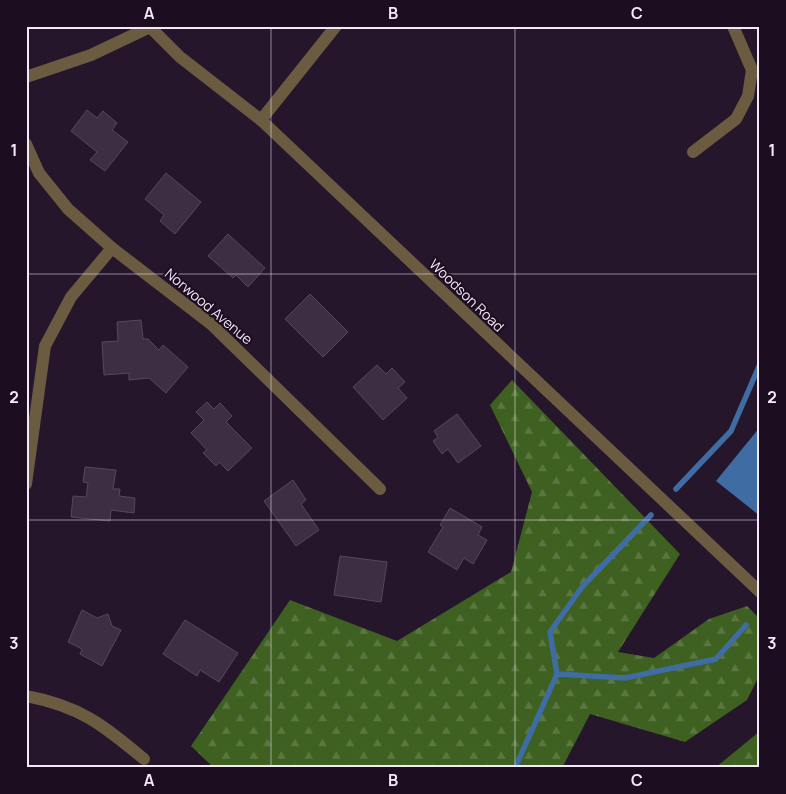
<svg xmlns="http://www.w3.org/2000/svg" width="786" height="794" font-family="Manrope,sans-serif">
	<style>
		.forest { fill: url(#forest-firs) }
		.water { fill: #3f6ca2 }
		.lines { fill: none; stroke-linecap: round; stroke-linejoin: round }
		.stream { stroke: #3f6ca2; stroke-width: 5.5 }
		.building { fill: #3e2e44; stroke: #58475e }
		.minor { stroke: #6b5c41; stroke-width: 12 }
		.tertiary { stroke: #6b5c41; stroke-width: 12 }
		.grid { fill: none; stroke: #f3e9f7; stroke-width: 1; stroke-opacity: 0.55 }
		.labels { text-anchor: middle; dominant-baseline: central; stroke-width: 4; stroke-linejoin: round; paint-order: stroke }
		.street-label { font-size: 14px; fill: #f3e9f7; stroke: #1c0d21 }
		.neatline { fill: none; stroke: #f3e9f7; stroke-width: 2 }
		.grid-label { font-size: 16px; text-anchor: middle; font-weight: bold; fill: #f3e9f7 }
	</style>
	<defs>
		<pattern id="forest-firs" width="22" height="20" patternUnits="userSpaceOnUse" patternTransform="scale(1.25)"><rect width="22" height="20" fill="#3e6020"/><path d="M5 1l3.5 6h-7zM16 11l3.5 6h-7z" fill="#5a7741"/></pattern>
	</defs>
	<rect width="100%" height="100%" fill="#25162b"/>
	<g class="forest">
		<polygon points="512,380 680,554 618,652 654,658 709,619 747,606 760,619 760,674 747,700 685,742 590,714 562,768 214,768 191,746 290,600 397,641 511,572 532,492 490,405"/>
		<polygon points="760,731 760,768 715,768"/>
	</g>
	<polygon class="water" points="760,427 760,516 716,481"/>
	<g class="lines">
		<g class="stream">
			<polyline points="676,489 731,431 760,364"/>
			<polyline points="557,674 550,632 582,587 651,515"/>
			<polyline points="515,768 557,674 625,678 716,659 746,625"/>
		</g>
	</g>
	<g class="building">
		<polygon points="87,110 97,118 103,111 117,123 112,130 128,142 105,171 90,160 97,152 71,131"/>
		<polygon points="166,173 201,202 175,234 160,221 164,215 145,199"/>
		<polygon points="228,234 265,268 248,287 236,275 233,278 208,256"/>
		<polygon points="310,294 348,332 323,357 285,319"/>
		<polygon points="141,320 143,339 148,339 159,350 163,345 188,367 166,393 149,378 129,380 129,373 104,375 102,342 118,341 117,322"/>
		<polygon points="377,365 386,374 392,368 405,382 398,388 407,398 383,420 353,387"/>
		<polygon points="207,402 214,409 220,403 232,416 226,422 252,448 228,471 219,462 216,466 203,453 207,450 191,433 204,420 196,412"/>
		<polygon points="457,414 481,446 458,463 448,449 442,454 433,441 438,437 434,431"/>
		<polygon points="85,467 116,470 113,489 120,489 119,496 135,498 134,513 111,510 110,521 71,517 73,496 86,497 88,483 83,482"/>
		<polygon points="293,480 306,500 301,504 319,530 296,546 264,501"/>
		<polygon points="450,508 482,527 478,535 487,540 473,564 464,558 457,570 428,552 443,527 440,525"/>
		<polygon points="340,556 387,562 381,602 334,595"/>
		<polygon points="82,610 97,618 108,614 112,626 121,630 102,666 80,654 82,649 68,642"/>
		<polygon points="185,620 238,653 219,682 200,670 197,676 163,654"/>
	</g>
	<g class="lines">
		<g class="minor">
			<polyline points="26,77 91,55 150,27"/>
			<polyline points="261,120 336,26"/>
			<polyline points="26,144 39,173 68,209 112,248 211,324 380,489"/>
			<polyline points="693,152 736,119 748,96 752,70 733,26"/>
			<polyline points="26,484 45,346 71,297 112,248"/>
			<path d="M 26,696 C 80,706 103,725 144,759"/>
		</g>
		<polyline class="tertiary" points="149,26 180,57 261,120 760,592"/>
	</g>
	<path class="grid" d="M 271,26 L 271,768M 515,26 L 515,768M 26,274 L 760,274M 26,520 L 760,520"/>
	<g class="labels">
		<g class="street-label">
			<text transform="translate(467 295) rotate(44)">Woodson Road</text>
			<text transform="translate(209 306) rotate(40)">Norwood Avenue</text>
		</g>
	</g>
	<rect width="786" height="794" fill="none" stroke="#1c0d21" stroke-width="55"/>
	<rect x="28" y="28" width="730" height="738" class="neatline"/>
	<g class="grid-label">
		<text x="149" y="19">A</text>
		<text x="393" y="19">B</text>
		<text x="637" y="19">C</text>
		<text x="14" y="156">1</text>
		<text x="772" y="156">1</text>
		<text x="14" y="403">2</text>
		<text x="772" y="403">2</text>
		<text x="14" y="649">3</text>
		<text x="772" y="649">3</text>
		<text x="149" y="786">A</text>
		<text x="393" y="786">B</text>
		<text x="637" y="786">C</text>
	</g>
</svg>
